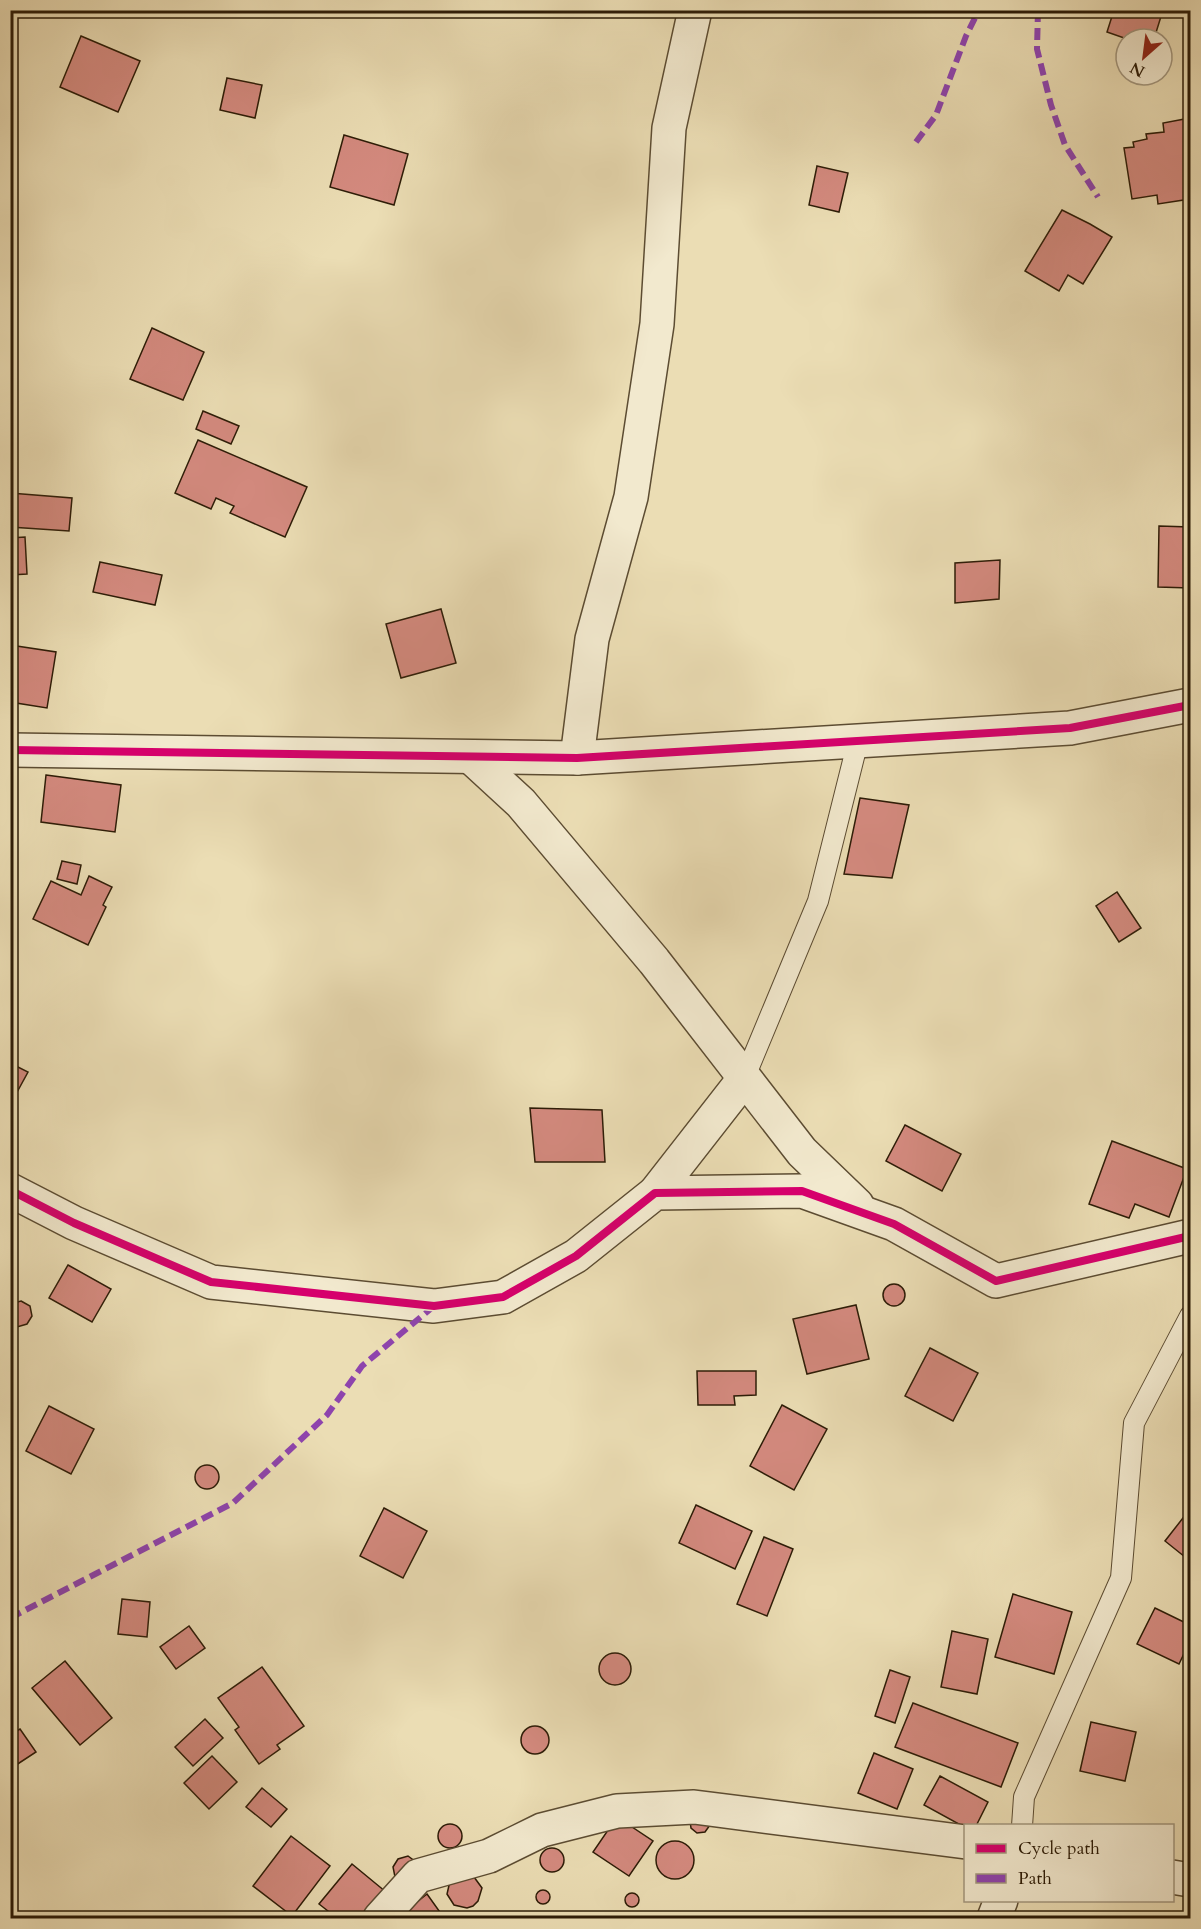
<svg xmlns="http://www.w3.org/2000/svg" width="1201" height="1929" font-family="Cardo,serif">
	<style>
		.building { fill: #d48a7f; stroke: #2d1c07; stroke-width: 1.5 }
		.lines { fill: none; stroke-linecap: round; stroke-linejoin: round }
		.lane-casing { stroke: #5c4c32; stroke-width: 22 }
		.street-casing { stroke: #5c4c32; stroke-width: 36 }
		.lane { stroke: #f2e9ce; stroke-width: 20 }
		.street { stroke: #f2e9ce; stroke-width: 33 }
		.quiet { stroke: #8e44ad; stroke-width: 6; stroke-dasharray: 12 6; stroke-linecap: butt }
		.cycleway-casing { stroke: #f2e9ce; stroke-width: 11 }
		.cycleway { stroke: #d6006c; stroke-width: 8 }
	</style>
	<rect width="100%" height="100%" fill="#ebddb4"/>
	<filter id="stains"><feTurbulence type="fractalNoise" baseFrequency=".00333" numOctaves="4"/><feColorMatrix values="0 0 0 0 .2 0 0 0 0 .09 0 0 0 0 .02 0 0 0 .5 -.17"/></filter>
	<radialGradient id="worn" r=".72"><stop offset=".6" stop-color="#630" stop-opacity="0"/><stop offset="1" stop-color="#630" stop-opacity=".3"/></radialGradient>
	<g class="building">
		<polygon points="1114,10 1163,10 1154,39 1127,39 1107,32"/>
		<polygon points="81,36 140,61 118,112 60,87"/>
		<polygon points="227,78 262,85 255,118 220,110"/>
		<polygon points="1190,118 1190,199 1158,204 1157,195 1132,199 1124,148 1134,147 1133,142 1147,139 1146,134 1164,132 1163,123"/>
		<polygon points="344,135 408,154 394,205 330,187"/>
		<polygon points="817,166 848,173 839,212 809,205"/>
		<polygon points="1062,210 1090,224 1112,237 1083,284 1068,275 1059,291 1025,271"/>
		<polygon points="152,328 204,352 183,400 130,379"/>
		<polygon points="203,411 239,426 231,444 196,429"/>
		<polygon points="198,440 307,487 285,537 230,513 234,506 216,498 211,509 175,493"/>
		<polygon points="10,493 72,498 69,531 10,527"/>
		<polygon points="1159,526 1190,527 1190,588 1158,587"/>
		<polygon points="25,537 27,574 10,575 10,538"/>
		<polygon points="1000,560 999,599 955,603 955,563"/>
		<polygon points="100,562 162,575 155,605 93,592"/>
		<polygon points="441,609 456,663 401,678 386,624"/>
		<polygon points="10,645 56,652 47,708 10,702"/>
		<polygon points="46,775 121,785 115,832 41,822"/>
		<polygon points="860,798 909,805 892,878 844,874"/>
		<polygon points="62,861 81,865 77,884 57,879"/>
		<polygon points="89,876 112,887 103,905 106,907 88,945 33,919 51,881 81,895"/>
		<polygon points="1117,892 1141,928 1119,942 1096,906"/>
		<polygon points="10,1063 28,1072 10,1105"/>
		<polygon points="530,1108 602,1110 605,1162 535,1162"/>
		<polygon points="905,1125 961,1154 942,1191 886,1161"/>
		<polygon points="1112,1141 1187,1169 1169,1217 1135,1204 1129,1218 1089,1204"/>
		<polygon points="68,1265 111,1289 92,1322 49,1298"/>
		<circle cx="894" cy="1295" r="11"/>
		<polygon points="21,1301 30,1306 32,1316 27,1324 17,1327 10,1322 10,1304"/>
		<polygon points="856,1305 869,1359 807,1374 793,1319"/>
		<polygon points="930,1348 978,1373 953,1421 905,1396"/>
		<polygon points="697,1371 756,1371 756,1395 734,1396 735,1405 698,1405"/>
		<polygon points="782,1405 827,1429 794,1490 750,1466"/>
		<polygon points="49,1406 94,1429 71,1474 26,1451"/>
		<circle cx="207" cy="1477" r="12"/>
		<polygon points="696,1505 752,1531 735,1569 679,1543"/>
		<polygon points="384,1508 427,1531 403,1578 360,1556"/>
		<polygon points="1190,1509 1190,1561 1165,1541"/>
		<polygon points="764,1537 793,1549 767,1616 737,1604"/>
		<polygon points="1013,1594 1072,1612 1054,1674 995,1657"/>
		<polygon points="122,1599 150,1602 147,1637 118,1634"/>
		<polygon points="1155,1608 1190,1625 1190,1641 1179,1664 1137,1644"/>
		<polygon points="189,1626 205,1648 176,1669 160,1647"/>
		<polygon points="952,1631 988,1639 977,1694 941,1687"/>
		<circle cx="615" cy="1669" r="16"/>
		<polygon points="65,1661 112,1718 80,1745 32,1688"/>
		<polygon points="262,1667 304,1726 277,1745 280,1749 259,1764 235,1730 239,1727 218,1698"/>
		<polygon points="890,1670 910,1677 895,1723 875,1716"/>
		<polygon points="913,1703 1018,1743 1001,1787 895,1747"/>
		<polygon points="205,1719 223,1738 193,1766 175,1747"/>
		<polygon points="1091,1722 1136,1732 1125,1781 1080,1771"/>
		<circle cx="535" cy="1740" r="14"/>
		<polygon points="20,1729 36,1752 10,1769 10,1735"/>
		<polygon points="874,1753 913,1769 897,1809 858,1793"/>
		<polygon points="212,1756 237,1782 209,1809 184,1783"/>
		<polygon points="940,1776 988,1802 976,1826 966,1826 966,1828 924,1805"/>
		<polygon points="262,1788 287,1809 271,1827 246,1807"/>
		<polygon points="617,1817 653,1841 629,1876 593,1852"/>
		<polygon points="690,1821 710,1825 705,1832 697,1833 691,1828"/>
		<circle cx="450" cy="1836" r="12"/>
		<polygon points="291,1836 330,1866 292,1916 253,1886"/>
		<circle cx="675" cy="1860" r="19"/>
		<circle cx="552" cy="1860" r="12"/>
		<polygon points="408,1856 416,1862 404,1882 395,1877 393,1867 398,1859"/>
		<polygon points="352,1864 386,1892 363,1918 337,1918 319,1904"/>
		<polygon points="474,1877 482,1888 478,1901 473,1906 467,1908 454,1905 447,1894 450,1881"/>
		<circle cx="543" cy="1897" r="7"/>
		<circle cx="632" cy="1900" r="7"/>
		<polygon points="427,1894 442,1915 437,1918 414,1918 407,1910"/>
	</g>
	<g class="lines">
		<g class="lane-casing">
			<g id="lane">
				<polyline points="744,1079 818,901 858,741"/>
				<polyline points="1022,1826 1024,1797 1121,1578 1134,1423 1190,1316"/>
			</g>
		</g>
		<g class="street-casing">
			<g id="street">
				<polyline points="10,750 577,758 1070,728 1190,705"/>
				<polyline points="471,757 521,803 654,961 802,1152 857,1205"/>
				<polyline points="577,758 592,639 631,497 657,324 669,128 695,10"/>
				<polyline points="10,1190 74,1223 211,1282 434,1306 503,1297 576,1256 655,1193 802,1191 894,1224 996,1281 1190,1236"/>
				<polyline points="655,1193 744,1079"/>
				<polyline points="1172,1877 1190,1880"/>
				<polyline points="380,1918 418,1876 489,1856 542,1830 617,1811 694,1807 966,1842"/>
				<polyline points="994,1918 1001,1900"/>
			</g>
		</g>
		<use href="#lane" class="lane"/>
		<use href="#street" class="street"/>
		<g class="quiet">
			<polyline points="1038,10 1037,49 1051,105 1065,145 1098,197"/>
			<polyline points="916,142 936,115 966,36 979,10"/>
			<polyline points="10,1618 233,1503 327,1415 362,1366 434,1306"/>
		</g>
		<g class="cycleway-casing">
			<g id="cycleway">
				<polyline points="10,750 577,758 1070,728 1190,705"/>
				<polyline points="10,1190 74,1223 211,1282 434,1306 503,1297 576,1256 655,1193 802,1191 894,1224 996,1281 1190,1236"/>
			</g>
		</g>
		<use href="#cycleway" class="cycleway"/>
	</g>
	<rect width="1201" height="1929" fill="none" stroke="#ebddb4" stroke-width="36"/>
	<rect x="12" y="12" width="1177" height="1905" fill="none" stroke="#2d1c07" stroke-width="3"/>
	<rect x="18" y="18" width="1165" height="1893" fill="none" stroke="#2d1c07" stroke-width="1.5"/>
	<rect x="964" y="1824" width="210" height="78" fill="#f2e9ce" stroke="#a3977e" stroke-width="1.5"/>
	<rect x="976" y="1844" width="30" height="9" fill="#d6006c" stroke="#a3977e" stroke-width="1.5"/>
	<text x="1018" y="1854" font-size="18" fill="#2d1c07">Cycle path</text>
	<rect x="976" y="1874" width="30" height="9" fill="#8e44ad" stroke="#a3977e" stroke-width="1.5"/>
	<text x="1018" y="1884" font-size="18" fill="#2d1c07">Path</text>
	<g transform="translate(1144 57) rotate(208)"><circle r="28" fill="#f2e9ce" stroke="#a3977e" stroke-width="1.5"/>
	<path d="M0-4.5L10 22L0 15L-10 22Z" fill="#8f2418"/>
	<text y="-9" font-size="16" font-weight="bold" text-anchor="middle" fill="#2d1c07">N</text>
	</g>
	<rect width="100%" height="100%" filter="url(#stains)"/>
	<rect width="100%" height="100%" fill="url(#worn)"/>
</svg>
